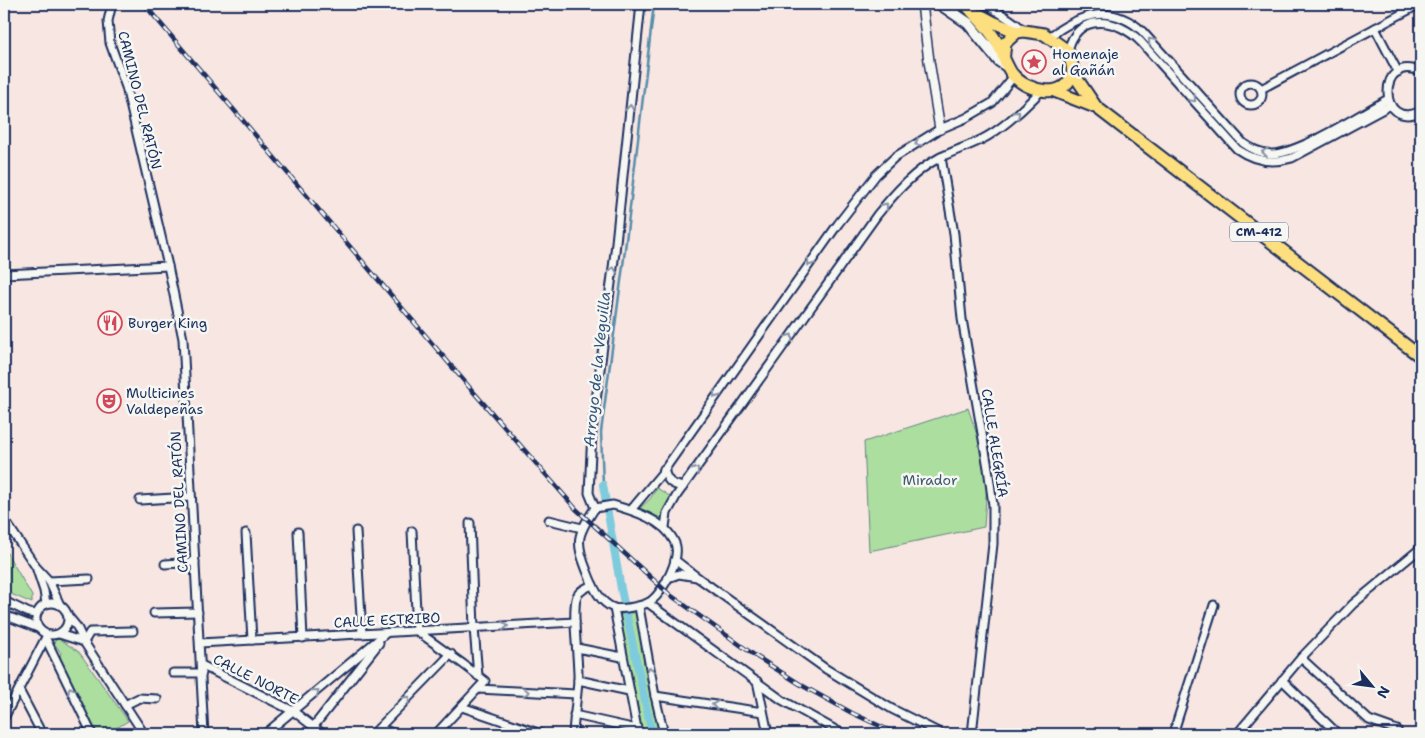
<svg xmlns="http://www.w3.org/2000/svg" width="1425" height="738" font-family="'Shantell Sans',sans-serif">
	<style>
		.green { fill: #acdea0; stroke: #64867f }
		.lines { fill: none; stroke-linecap: round; stroke-linejoin: round }
		.stream { stroke: #568daa; stroke-width: 2.5 }
		.canal { stroke: #7ecbdd; stroke-width: 8 }
		.minor-casing { stroke: #1b2f5e; stroke-width: 11 }
		.tertiary-casing { stroke: #1b2f5e; stroke-width: 12 }
		.secondary-casing { stroke: #1b2f5e; stroke-width: 14 }
		.primary-casing { stroke: #1b2f5e; stroke-width: 15 }
		.minor { stroke: #f6f6f2; stroke-width: 7 }
		.tertiary { stroke: #f6f6f2; stroke-width: 9 }
		.secondary { stroke: #f6f6f2; stroke-width: 10 }
		.primary { stroke: #fddf80; stroke-width: 11 }
		.rail-casing { stroke: #1b2f5e; stroke-width: 4.5 }
		.rail { stroke: #f6f6f2; stroke-width: 2.5; stroke-dasharray: 8; stroke-linecap: butt }
		.oneway { stroke: #8892a8 }
		.labels { text-anchor: middle; dominant-baseline: central; stroke-width: 5; stroke-linejoin: round; paint-order: stroke }
		.shield { fill: #f6f6f2; stroke: #5d6b8a; stroke-width: 1 }
		.shield-label { font-size: 12px; font-weight: bold; fill: #1b2f5e }
		.poi-label { font-size: 14px; fill: #1b2f5e; stroke: #f6f6f2; text-anchor: start }
		.street-label { font-size: 14px; fill: #1b2f5e; stroke: #f6f6f2 }
		.park-label { font-size: 14px; fill: #3f5b6e; stroke: #f6f6f2 }
		.water-label { font-size: 15px; font-style: italic; fill: #34567e; stroke: #f6f6f2 }
	</style>
	<rect width="100%" height="100%" fill="#f8e6e2"/>
	<filter id="ink" filterUnits="userSpaceOnUse"><feTurbulence type="fractalNoise" baseFrequency=".02" numOctaves="2"/><feDisplacementMap in="SourceGraphic" scale="10" xChannelSelector="R" yChannelSelector="G"/><feConvolveMatrix kernelMatrix="1 2 1 2 8 2 1 2 1" color-interpolation-filters="sRGB"/></filter>
	<g filter="url(#ink)">
		<g class="green">
			<polygon points="968,408 988,468 984,527 869,551 864,442"/>
			<polygon points="657,488 671,497 665,507 663,519 640,508 650,499"/>
			<polygon points="4,548 32,596 32,603 4,591"/>
			<polygon points="636,612 659,734 643,734 619,615"/>
			<polygon points="56,639 61,640 79,652 128,721 107,734 92,734 59,661 61,653 54,643"/>
		</g>
		<g class="lines">
			<polyline class="stream" points="603,485 601,432 624,258 654,4"/>
			<polyline class="canal" points="603,485 621,589 652,734"/>
			<g class="minor-casing">
				<g id="minor">
					<polyline points="113,4 111,8 108,21 110,43 126,87 168,266 183,339 204,734"/>
					<path d="M 987,4 C 999,14 1013,19 1024,31"/>
					<polyline points="1375,28 1398,72"/>
					<path d="M 1049,37 C 1080,14 1111,3 1142,31 L 1243,143 C 1251,149 1260,153 1271,154 C 1297,155 1363,113 1388,99"/>
					<path d="M 1068,51 C 1077,11 1118,18 1141,42 L 1237,149 C 1254,161 1272,164 1292,158 L 1391,105"/>
					<path d="M 1421,72 C 1377,51 1377,133 1421,111"/>
					<circle cx="1251" cy="94" r="11"/>
					<polyline points="1261,89 1420,4"/>
					<polyline points="941,157 954,234 962,319 988,468 993,505 993,544 972,734"/>
					<polyline points="4,274 168,266"/>
					<path d="M 664,469 C 667,482 671,484 683,487"/>
					<polyline points="140,500 191,497"/>
					<path d="M 613,505 C 634,511 664,520 674,541 C 683,556 663,592 651,601 C 644,606 621,610 614,608 C 599,603 592,584 587,571 C 575,541 577,535 595,508 Z"/>
					<polyline points="595,508 589,493 592,432 615,252 641,4"/>
					<polyline points="631,510 662,473 838,224 876,175 895,157 940,129 966,118 992,103 1014,76"/>
					<polyline points="4,519 36,567 49,581 60,605"/>
					<polyline points="549,520 582,528"/>
					<polyline points="470,523 474,628 478,676"/>
					<path d="M 665,527 L 667,513 L 677,495 L 877,215 C 894,194 914,171 939,158 C 955,150 973,145 988,136 C 1008,124 1025,107 1041,91"/>
					<polyline points="356,531 362,634"/>
					<polyline points="412,531 417,631 463,664 485,681 436,734"/>
					<polyline points="298,532 303,638"/>
					<polyline points="246,533 252,640"/>
					<polyline points="675,560 697,577 826,669 892,709 942,734"/>
					<polyline points="165,564 195,562"/>
					<polyline points="37,570 44,591 46,604"/>
					<polyline points="668,578 679,574 697,577"/>
					<polyline points="49,581 89,579"/>
					<polyline points="4,601 29,613 36,614"/>
					<circle cx="52" cy="619" r="16"/>
					<polyline points="648,603 782,700 843,734"/>
					<polyline points="639,607 655,696 664,734"/>
					<polyline points="614,608 638,734"/>
					<polyline points="154,613 198,612"/>
					<polyline points="4,615 38,628"/>
					<polyline points="68,616 77,627 84,642 144,734"/>
					<polyline points="59,634 84,642"/>
					<polyline points="46,639 92,734"/>
					<polyline points="84,642 90,632 133,631"/>
					<polyline points="200,643 575,622"/>
					<polyline points="577,648 622,657"/>
					<polyline points="1301,658 1369,720 1397,730 1396,734"/>
					<polyline points="201,665 293,711 323,734"/>
					<polyline points="173,673 202,673"/>
					<polyline points="578,680 629,691"/>
					<polyline points="1282,680 1338,734"/>
					<polyline points="757,681 768,734"/>
					<polyline points="478,689 576,694"/>
					<polyline points="19,690 42,734"/>
					<polyline points="655,696 763,712"/>
					<polyline points="125,705 139,698 157,699"/>
					<polyline points="462,707 541,734"/>
					<polyline points="574,715 637,729"/>
					<polyline points="4,718 46,637"/>
					<polyline points="314,726 379,643"/>
					<polyline points="379,728 395,734"/>
					<polyline points="265,734 386,633"/>
					<polyline points="373,734 451,654"/>
					<path d="M 573,734 C 574,716 577,698 578,680 C 579,662 571,609 577,596 C 580,590 587,587 593,585"/>
					<polyline points="1173,734 1214,605"/>
					<polyline points="1237,734 1301,658 1353,604 1421,548"/>
				</g>
			</g>
			<g class="tertiary-casing">
				<polyline id="tertiary" points="922,4 929,61 940,129"/>
			</g>
			<g class="secondary-casing">
				<polyline id="secondary" points="940,4 968,23 999,61 1008,67"/>
			</g>
			<g class="primary-casing">
				<g id="primary">
					<path d="M 969,8 C 983,23 996,36 1003,55"/>
					<polyline points="980,15 993,22 1017,32"/>
					<path d="M 1024,31 L 1044,34 L 1068,51 C 1070,58 1074,67 1072,74 C 1065,100 1028,92 1014,76 C 1010,73 1006,63 1004,59 C 1003,54 1005,48 1005,43 L 1017,32 Z"/>
					<polyline points="1073,73 1096,107 1421,357"/>
					<polyline points="1054,91 1095,107"/>
				</g>
			</g>
			<use href="#minor" class="minor"/>
			<use href="#tertiary" class="tertiary"/>
			<use href="#secondary" class="secondary"/>
			<use href="#primary" class="primary"/>
			<g class="rail-casing">
				<polyline id="rail" points="144,4 470,388 576,509 669,594 757,657 803,686 852,713 897,734"/>
			</g>
			<use href="#rail" class="rail"/>
		</g>
		<defs><path id="oneway-chevron" d="M-2-3.5L2.5 0L-2 3.5" fill="none" stroke-width="1.6" stroke-linecap="round" stroke-linejoin="round" transform="scale(1.25)"/></defs>
		<g class="oneway">
			<use href="#oneway-chevron" transform="translate(1151 41) rotate(-132)"/>
			<use href="#oneway-chevron" transform="translate(1193 99) rotate(48)"/>
			<use href="#oneway-chevron" transform="translate(630 108) rotate(-84)"/>
			<use href="#oneway-chevron" transform="translate(1017 114) rotate(-42)"/>
			<use href="#oneway-chevron" transform="translate(918 143) rotate(149)"/>
			<use href="#oneway-chevron" transform="translate(1265 152) rotate(-171)"/>
			<use href="#oneway-chevron" transform="translate(885 206) rotate(-51)"/>
			<use href="#oneway-chevron" transform="translate(810 263) rotate(126)"/>
			<use href="#oneway-chevron" transform="translate(613 270) rotate(-83)"/>
			<use href="#oneway-chevron" transform="translate(790 337) rotate(-55)"/>
			<use href="#oneway-chevron" transform="translate(716 395) rotate(125)"/>
			<use href="#oneway-chevron" transform="translate(696 470) rotate(-55)"/>
			<use href="#oneway-chevron" transform="translate(505 626) rotate(-3)"/>
			<use href="#oneway-chevron" transform="translate(650 670) rotate(-101)"/>
			<use href="#oneway-chevron" transform="translate(71 690) rotate(-116)"/>
			<use href="#oneway-chevron" transform="translate(316 692) rotate(-40)"/>
			<use href="#oneway-chevron" transform="translate(526 692) rotate(3)"/>
			<use href="#oneway-chevron" transform="translate(407 699) rotate(-46)"/>
			<use href="#oneway-chevron" transform="translate(715 705) rotate(-172)"/>
		</g>
	</g>
	<defs>
		<g id="sight-ring" transform="scale(1.25)"><circle r="9.5" fill="#f6f6f2" stroke="#d1495b" stroke-width="1.5"/><path d="M0-6L1.8-2.2L6-1.7L2.9 1.2L3.7 5.4L0 3.3L-3.7 5.4L-2.9 1.2L-6-1.7L-1.8-2.2Z" fill="#d1495b"/></g>
		<g id="restaurant-ring" transform="scale(1.25)"><circle r="9.5" fill="#f6f6f2" stroke="#d1495b" stroke-width="1.5"/><path d="M-5-6h1v4h1v-4h1v4h1v-4h1v5L-1.5 .5V6h-2V.5L-5-1ZM5-6V6H3V1.5H1.5Q1.5-4 5-6Z" fill="#d1495b"/></g>
		<g id="theatre-ring" transform="scale(1.25)"><circle r="9.5" fill="#f6f6f2" stroke="#d1495b" stroke-width="1.5"/><path d="M-5-5.5Q0-4 5-5.5V0Q5 5 0 6Q-5 5-5 0ZM-3.3-2.5H-1v1.5H-3.3ZM1-2.5H3.3v1.5H1ZM-2.8 1Q0 5.5 2.8 1Z" fill="#d1495b"/></g>
	</defs>
	<g fill-rule="evenodd">
		<use href="#sight-ring" x="1034" y="62"/>
		<use href="#restaurant-ring" x="110" y="323"/>
		<use href="#theatre-ring" x="109" y="401"/>
	</g>
	<g class="labels">
		<rect class="shield" x="1230" y="222.5" width="58" height="19" rx="4"/>
		<g class="shield-label">
			<text x="1259" y="232">CM-412</text>
		</g>
		<g class="poi-label">
			<text x="1052" y="54">Homenaje<tspan x="1052" dy="16">al Gañán</tspan></text>
			<text x="128" y="323">Burger King</text>
			<text x="126" y="393">Multicines<tspan x="126" dy="16">Valdepeñas</tspan></text>
		</g>
		<g class="street-label">
			<text transform="translate(140 100) rotate(76)">CAMINO DEL RATÓN</text>
			<text transform="translate(995 443) rotate(81)">CALLE ALEGRÍA</text>
			<text transform="translate(179 502) rotate(-93)">CAMINO DEL RATÓN</text>
			<text transform="translate(387 620) rotate(-3)">CALLE ESTRIBO</text>
			<text transform="translate(256 679) rotate(27)">CALLE NORTE</text>
		</g>
		<g class="park-label">
			<text x="930" y="480">Mirador</text>
		</g>
		<g class="water-label">
			<text transform="translate(597 369) rotate(-84)">Arroyo de la Veguilla</text>
		</g>
	</g>
	<rect width="1425" height="738" fill="none" stroke="#f6f6f2" stroke-width="20"/>
	<rect x="10" y="10" width="1405" height="718" fill="none" stroke="#1b2f5e" stroke-width="2" filter="url(#ink)"/>
	<g transform="translate(1372 686) rotate(119)" stroke="#f6f6f2" stroke-width="4" paint-order="stroke">
	<path d="M0-4L9 19L0 12L-9 19Z" fill="#1b2f5e"/>
	<text y="-8" font-size="14" font-weight="bold" text-anchor="middle" fill="#1b2f5e">N</text>
	</g>
</svg>
